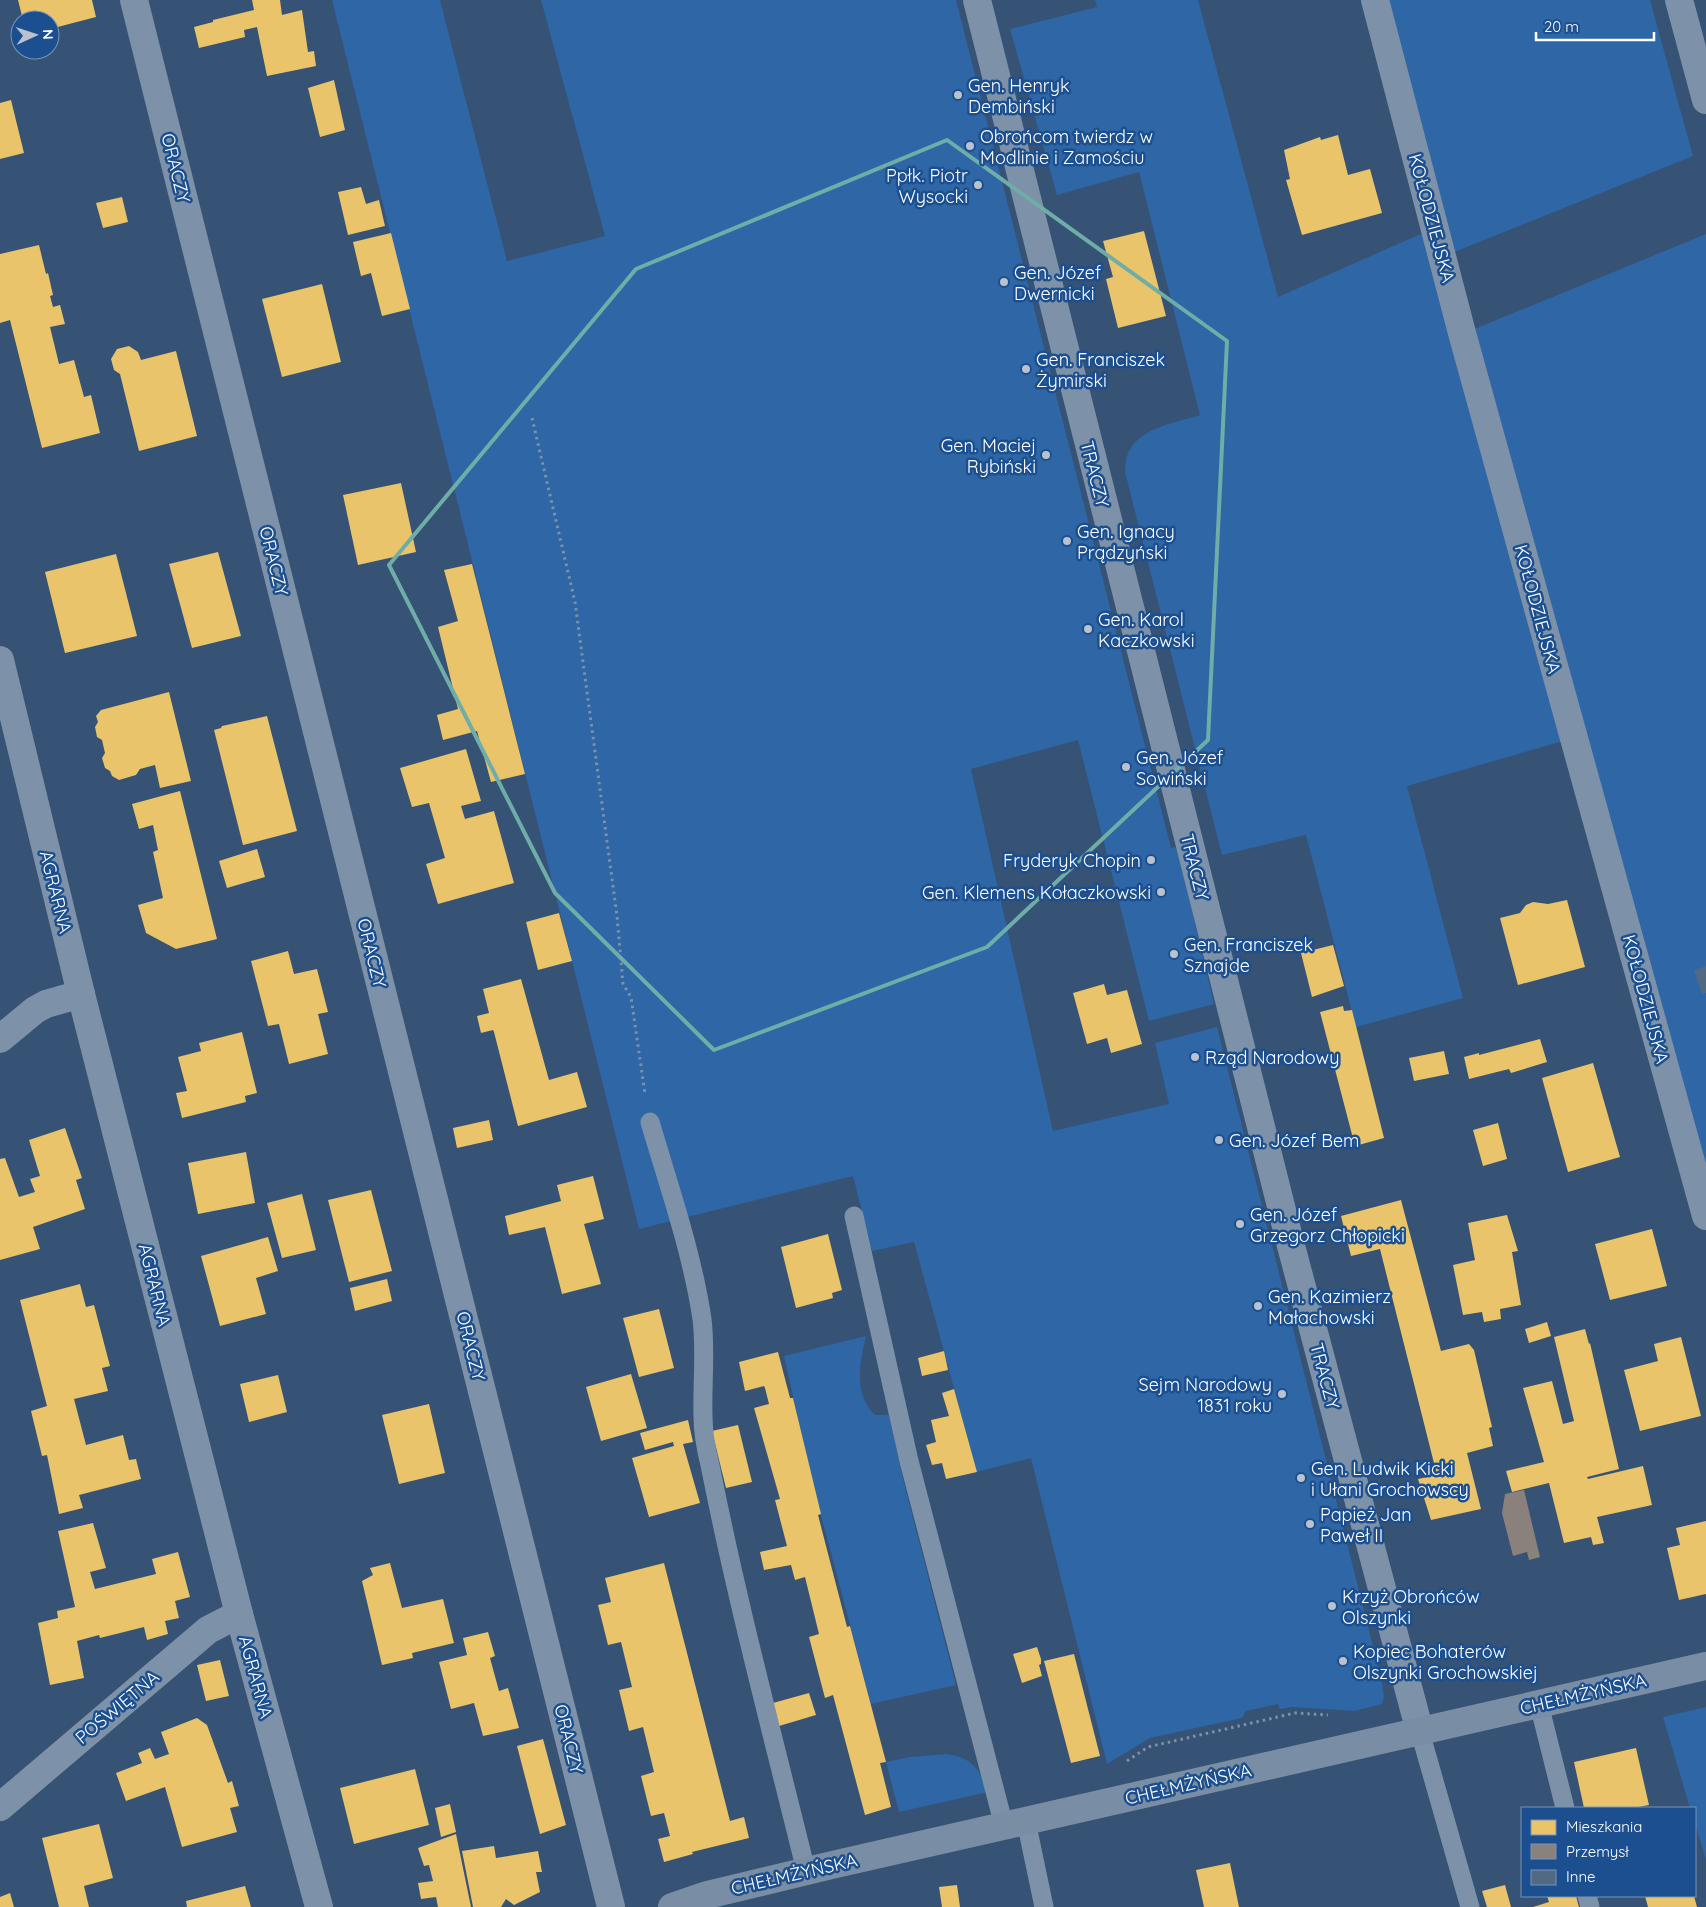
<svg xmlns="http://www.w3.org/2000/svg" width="1706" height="1907" font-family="Quicksand,sans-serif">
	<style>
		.green { fill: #2f66a5 }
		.homes { fill: #e9c46a }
		.industry { fill: #8a817c }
		.building { fill: #526984 }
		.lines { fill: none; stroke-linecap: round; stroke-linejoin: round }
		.path { stroke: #7d92a8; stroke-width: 3; stroke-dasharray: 2.5 4; stroke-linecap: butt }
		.lane { stroke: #7d92a8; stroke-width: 19 }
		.street { stroke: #7d92a8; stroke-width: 28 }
		.secondary { stroke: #798da4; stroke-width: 28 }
		.marked { fill: none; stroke: #6fada8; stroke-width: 4; stroke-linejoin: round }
		.poi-dot { fill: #b9c2ce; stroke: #1b4f8f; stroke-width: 2 }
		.labels { text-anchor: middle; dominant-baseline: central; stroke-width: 5; stroke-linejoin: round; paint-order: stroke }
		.poi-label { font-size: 18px; fill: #fff; stroke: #1b4f8f; text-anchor: start }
		.street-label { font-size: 18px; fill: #fff; stroke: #1b4f8f }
	</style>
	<rect width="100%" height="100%" fill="#365274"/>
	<g class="green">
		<polygon points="332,0 440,0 507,261 605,236 541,0 956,0 1171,848 1177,847 1214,1004 1149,1021 1078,740 971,769 1053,1131 1169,1104 1155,1043 1217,1027 1382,1682 1384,1697 1382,1704 1354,1711 1293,1707 1280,1709 1278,1704 1246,1711 1242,1718 1150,1738 1107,1764 1031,1458 977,1472 914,1242 872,1251 853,1176 639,1229"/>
		<path d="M 1095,0 L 1198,0 L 1278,297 L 1425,232 L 1563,741 L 1407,786 L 1463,998 L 1356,1027 L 1306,835 L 1222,855 L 1125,472 C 1126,467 1125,461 1127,456 C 1136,428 1175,423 1200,415 L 1139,172 L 1057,195 L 1010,29 L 1097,7 Z"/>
		<polygon points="1385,0 1650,0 1693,156 1452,253"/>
		<polygon points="1706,234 1706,1173 1472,330"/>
		<path d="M 866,1336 C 860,1361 853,1395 875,1415 L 889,1415 L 904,1483 L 956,1685 L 871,1704 L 814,1489 L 784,1356 Z"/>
		<polygon points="1706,1707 1706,1860 1695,1823 1695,1808 1690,1808 1663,1717"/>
		<path d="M 947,1754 C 973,1758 979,1769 988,1792 L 899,1812 L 886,1762 L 910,1757 Z"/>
	</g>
	<g class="homes">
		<polygon points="18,0 92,0 96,17 50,29 50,20 23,20"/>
		<polygon points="252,0 280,0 282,15 302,10 308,52 314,51 316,66 267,76 257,27 244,30 245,37 199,48 194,27 213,22 213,20 254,10"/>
		<polygon points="334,80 345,130 320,137 308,88"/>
		<polygon points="11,100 24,153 0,159 0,103"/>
		<polygon points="1338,135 1348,175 1370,169 1382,213 1302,235 1286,180 1290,179 1284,150 1320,137 1321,140"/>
		<polygon points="361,187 366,204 379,200 385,226 348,235 338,192"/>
		<polygon points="122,197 128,222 103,228 96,203"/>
		<polygon points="1144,231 1166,316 1118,328 1106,279 1113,277 1103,241"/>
		<polygon points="391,233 410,309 382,316 371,273 361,276 353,242"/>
		<polygon points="39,245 46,274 48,273 53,295 50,296 53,307 60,305 65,324 50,327 59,364 74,360 84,397 91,395 100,433 42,448 10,320 0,323 0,254"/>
		<polygon points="322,284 341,362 282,377 262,299"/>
		<polygon points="129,346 138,352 141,360 176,351 197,436 139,451 120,374 114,370 111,359 117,349"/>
		<polygon points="401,483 416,552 358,565 343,495"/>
		<polygon points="218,552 241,636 192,648 169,564"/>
		<polygon points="116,554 137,636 65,653 45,572"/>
		<polygon points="472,564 525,774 491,782 477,731 443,740 437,715 458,709 438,627 458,621 444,570"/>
		<polygon points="169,692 191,781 160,788 155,765 140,769 136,775 119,780 112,776 110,771 105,768 102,758 105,753 102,740 97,737 95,727 98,722 96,716 101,710"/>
		<polygon points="267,716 297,831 243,845 214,730 221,728 222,726"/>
		<polygon points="466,749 481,801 461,806 465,819 494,811 514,883 438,904 426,864 445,858 429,803 412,807 400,768"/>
		<polygon points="180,791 217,939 176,949 146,933 138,905 163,898 153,852 158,850 153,825 139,829 132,804"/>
		<polygon points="257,849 265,877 227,888 219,861"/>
		<polygon points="1567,900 1585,967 1518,985 1500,918 1520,913 1526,905 1533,902 1548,904"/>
		<polygon points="559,913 572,961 538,970 526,922"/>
		<polygon points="1333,945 1344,986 1312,997 1301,953"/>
		<polygon points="288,951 294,974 317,969 328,1012 318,1014 328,1054 289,1064 279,1024 268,1026 251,961"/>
		<polygon points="521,979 549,1080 577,1072 587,1107 518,1126 494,1032 493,1030 481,1033 477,1016 489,1013 483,989"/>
		<polygon points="1104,984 1107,995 1127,990 1142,1044 1111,1053 1107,1038 1087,1044 1073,993"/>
		<polygon points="1343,1006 1344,1011 1352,1010 1384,1138 1355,1146 1320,1012"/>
		<polygon points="242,1032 257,1093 245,1096 246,1102 182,1118 176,1093 187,1091 178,1057 201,1051 199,1043"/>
		<polygon points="1540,1039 1547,1062 1511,1073 1509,1069 1469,1079 1464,1057 1479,1053 1479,1055"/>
		<polygon points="1444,1051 1449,1074 1414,1081 1409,1058"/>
		<polygon points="1593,1063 1620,1157 1568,1172 1542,1078"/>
		<polygon points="489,1120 493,1140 457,1148 453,1128"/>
		<polygon points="1498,1123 1507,1159 1483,1166 1473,1130"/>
		<polygon points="65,1128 82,1178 76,1180 85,1209 33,1227 40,1249 0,1260 0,1159 5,1158 19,1197 35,1192 30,1179 40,1176 29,1140"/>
		<polygon points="246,1152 255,1203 198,1214 188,1163"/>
		<polygon points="593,1176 604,1219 584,1224 601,1284 562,1294 545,1227 509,1235 505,1216 561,1201 557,1185"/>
		<polygon points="371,1190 392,1271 349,1282 328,1200"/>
		<polygon points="302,1194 316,1250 282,1258 267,1203"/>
		<polygon points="1401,1200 1441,1351 1469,1344 1474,1350 1492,1427 1489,1428 1493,1446 1467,1453 1481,1509 1431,1520 1418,1479 1437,1475 1380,1249 1351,1256 1341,1216"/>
		<polygon points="1507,1215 1518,1251 1512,1252 1521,1305 1500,1309 1501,1319 1484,1322 1482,1312 1463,1315 1453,1265 1475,1260 1468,1223"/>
		<polygon points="1652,1229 1667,1286 1610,1300 1595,1244"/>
		<polygon points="828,1234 842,1290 832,1293 833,1298 796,1308 781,1247"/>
		<polygon points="268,1237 278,1271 256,1278 266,1314 220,1326 201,1256"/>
		<polygon points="387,1279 392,1301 355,1311 350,1288"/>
		<polygon points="80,1284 86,1307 94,1305 110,1366 102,1368 108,1391 74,1399 86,1445 123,1435 129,1460 136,1459 141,1479 79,1495 83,1508 59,1514 47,1455 42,1456 31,1411 47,1406 20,1300"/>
		<polygon points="659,1309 674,1368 639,1377 623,1318"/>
		<polygon points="1547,1322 1551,1336 1529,1343 1525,1329"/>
		<polygon points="1585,1329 1589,1344 1590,1343 1619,1469 1587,1477 1588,1479 1643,1466 1652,1505 1597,1517 1604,1543 1593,1545 1591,1537 1564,1543 1549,1483 1512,1492 1506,1471 1544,1462 1523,1388 1552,1381 1563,1424 1574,1421 1554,1337"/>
		<polygon points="1681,1337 1701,1416 1640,1431 1624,1370 1658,1361 1654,1344"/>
		<polygon points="944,1351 948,1370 922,1376 918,1358"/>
		<polygon points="778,1352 790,1398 793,1398 821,1514 818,1515 847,1627 850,1626 886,1762 880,1763 891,1807 865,1815 833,1695 825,1698 809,1637 819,1634 805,1577 795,1580 791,1565 764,1570 760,1552 787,1546 775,1500 780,1499 754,1408 769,1404 765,1388 764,1386 745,1391 739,1362"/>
		<polygon points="631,1374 647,1428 601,1441 586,1387"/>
		<polygon points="278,1375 287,1412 249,1422 240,1384"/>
		<polygon points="954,1389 977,1472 946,1479 942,1463 932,1465 926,1445 936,1442 931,1420 949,1416 942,1393"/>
		<polygon points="429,1404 445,1473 399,1484 382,1415"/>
		<polygon points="688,1420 693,1442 683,1444 700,1503 649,1517 632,1458 674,1446 673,1442 645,1450 640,1433"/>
		<polygon points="738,1425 752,1482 726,1488 712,1431"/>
		<polygon points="1706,1521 1706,1594 1679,1600 1667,1548 1680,1545 1676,1528"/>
		<polygon points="93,1523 106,1568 90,1572 95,1589 156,1574 152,1559 178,1552 190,1597 175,1601 179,1618 165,1621 168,1634 147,1640 144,1627 100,1638 99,1635 77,1641 84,1678 50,1685 38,1623 58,1618 57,1611 75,1607 58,1531"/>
		<polygon points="390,1563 402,1608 443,1599 454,1643 412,1653 413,1658 382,1665 362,1581 373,1575 370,1568"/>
		<polygon points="664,1563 730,1821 744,1817 749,1838 692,1852 693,1854 664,1862 658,1839 670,1836 664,1813 651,1816 641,1776 654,1772 643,1727 629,1731 619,1690 632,1687 621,1642 608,1645 598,1605 611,1602 605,1578"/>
		<polygon points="488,1632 495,1656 490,1658 499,1691 508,1688 519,1728 483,1736 474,1703 451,1709 439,1662 467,1655 463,1638"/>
		<polygon points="1037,1647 1041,1659 1041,1664 1039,1665 1042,1676 1022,1683 1013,1654"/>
		<polygon points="1074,1654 1100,1756 1071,1763 1044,1661"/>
		<polygon points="220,1660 229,1696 206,1701 197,1665"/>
		<polygon points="809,1693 816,1715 779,1726 773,1703"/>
		<polygon points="197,1718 207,1725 228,1783 232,1781 239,1806 230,1808 237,1832 182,1847 165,1787 126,1801 116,1773 142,1763 138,1753 150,1748 155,1759 169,1754 161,1732"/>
		<polygon points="543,1739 566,1825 540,1834 517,1746"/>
		<polygon points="1636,1748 1649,1805 1633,1808 1584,1808 1574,1762"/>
		<polygon points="415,1769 429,1825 354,1844 340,1788"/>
		<polygon points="450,1804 456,1832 441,1837 435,1808"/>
		<polygon points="99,1824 113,1878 84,1886 89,1907 59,1907 42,1838"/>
		<polygon points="456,1834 471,1907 438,1907 436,1897 421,1899 418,1883 433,1881 429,1865 424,1866 418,1848"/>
		<polygon points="494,1846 496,1858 538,1851 542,1872 536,1872 540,1892 514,1905 506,1899 501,1907 473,1907 462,1851"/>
		<polygon points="1230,1863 1239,1907 1204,1907 1196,1870"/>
		<polygon points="957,1885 960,1907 942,1907 939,1887"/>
		<polygon points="1505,1885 1511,1907 1487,1907 1482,1891"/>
		<polygon points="245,1886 251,1907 187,1907 186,1901"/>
		<polygon points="10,1893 14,1907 0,1907 0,1897"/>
		<polygon points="1547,1896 1576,1896 1579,1907 1533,1907 1549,1902"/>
		<polygon points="1645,1896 1694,1896 1697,1907 1648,1907"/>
	</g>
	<polygon class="industry" points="1524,1490 1540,1557 1529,1560 1527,1552 1513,1556 1502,1513 1505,1494"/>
	<polygon class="building" points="1706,966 1706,993 1702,994 1694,970"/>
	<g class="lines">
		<g class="path">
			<polyline points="532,418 575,602 617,916 623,984 631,997 645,1094"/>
			<polyline points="1127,1761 1148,1747 1295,1713 1328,1715"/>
		</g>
		<g class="lane">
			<path d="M 650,1122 C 669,1187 692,1252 702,1319 C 706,1351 702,1384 703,1416 C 703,1432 706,1449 710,1465 C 737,1602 773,1736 806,1871"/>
			<polyline points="854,1216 909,1461 1004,1826"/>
			<polyline points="1539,1704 1565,1808"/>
			<polyline points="1420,1732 1470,1907"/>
			<polyline points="1026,1821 1044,1907"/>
			<polyline points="1587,1896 1590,1907"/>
		</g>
		<g class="street">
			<polyline points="134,0 611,1907"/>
			<polyline points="977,0 1290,1242 1420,1732"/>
			<polyline points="1375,0 1462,333 1706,1216"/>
			<polyline points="1679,0 1706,100"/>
			<polyline points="0,660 81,994 239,1614 319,1907"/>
			<polyline points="0,1039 35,1010 46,1004 81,994"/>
			<polyline points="0,1807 208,1630 239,1614"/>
		</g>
		<polyline class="secondary" points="672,1907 707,1895 832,1865 1706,1666"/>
	</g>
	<path class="marked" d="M 947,140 L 1227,341 L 1208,740 L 987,947 L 714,1050 L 555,893 L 389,565 L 636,269 Z"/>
	<g class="poi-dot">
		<circle cx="958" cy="95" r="5"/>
		<circle cx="970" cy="146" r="5"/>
		<circle cx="978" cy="185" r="5"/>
		<circle cx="1004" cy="282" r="5"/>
		<circle cx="1026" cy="369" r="5"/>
		<circle cx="1046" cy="455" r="5"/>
		<circle cx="1067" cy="541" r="5"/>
		<circle cx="1088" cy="629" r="5"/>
		<circle cx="1126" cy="767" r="5"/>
		<circle cx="1151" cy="860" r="5"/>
		<circle cx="1161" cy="892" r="5"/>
		<circle cx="1174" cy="954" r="5"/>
		<circle cx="1195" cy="1057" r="5"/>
		<circle cx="1219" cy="1140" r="5"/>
		<circle cx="1240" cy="1224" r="5"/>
		<circle cx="1258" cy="1306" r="5"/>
		<circle cx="1282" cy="1394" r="5"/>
		<circle cx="1301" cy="1478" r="5"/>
		<circle cx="1310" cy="1524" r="5"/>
		<circle cx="1332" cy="1606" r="5"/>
		<circle cx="1343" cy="1661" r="5"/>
	</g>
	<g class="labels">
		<g class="poi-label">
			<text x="968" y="85">Gen. Henryk<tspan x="968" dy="21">Dembiński</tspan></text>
			<text x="980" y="136">Obrońcom twierdz w<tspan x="980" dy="21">Modlinie i Zamościu</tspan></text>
			<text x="968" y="175" text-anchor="end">Ppłk. Piotr<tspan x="968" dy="21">Wysocki</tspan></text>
			<text x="1014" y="272">Gen. Józef<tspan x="1014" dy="21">Dwernicki</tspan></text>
			<text x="1036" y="359">Gen. Franciszek<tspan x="1036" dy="21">Żymirski</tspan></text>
			<text x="1036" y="445" text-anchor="end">Gen. Maciej<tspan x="1036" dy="21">Rybiński</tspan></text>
			<text x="1077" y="531">Gen. Ignacy<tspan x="1077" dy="21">Prądzyński</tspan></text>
			<text x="1098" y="619">Gen. Karol<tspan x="1098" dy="21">Kaczkowski</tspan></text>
			<text x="1136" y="757">Gen. Józef<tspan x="1136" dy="21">Sowiński</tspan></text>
			<text x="1141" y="860" text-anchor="end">Fryderyk Chopin</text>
			<text x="1151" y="892" text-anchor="end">Gen. Klemens Kołaczkowski</text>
			<text x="1184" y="944">Gen. Franciszek<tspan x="1184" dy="21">Sznajde</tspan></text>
			<text x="1205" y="1057">Rząd Narodowy</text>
			<text x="1229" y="1140">Gen. Józef Bem</text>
			<text x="1250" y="1214">Gen. Józef<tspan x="1250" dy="21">Grzegorz Chłopicki</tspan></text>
			<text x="1268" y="1296">Gen. Kazimierz<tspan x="1268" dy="21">Małachowski</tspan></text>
			<text x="1272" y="1384" text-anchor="end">Sejm Narodowy<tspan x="1272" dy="21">1831 roku</tspan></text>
			<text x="1311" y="1468">Gen. Ludwik Kicki<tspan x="1311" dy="21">i Ułani Grochowscy</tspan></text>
			<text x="1320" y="1514">Papież Jan<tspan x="1320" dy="21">Paweł II</tspan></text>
			<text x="1342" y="1596">Krzyż Obrońców<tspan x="1342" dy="21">Olszynki</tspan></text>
			<text x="1353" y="1651">Kopiec Bohaterów<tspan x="1353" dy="21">Olszynki Grochowskiej</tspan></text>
		</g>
		<g class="street-label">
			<text transform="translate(176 168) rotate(76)">ORACZY</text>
			<text transform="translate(1432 218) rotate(75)">KOŁODZIEJSKA</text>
			<text transform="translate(1095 474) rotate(76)">TRACZY</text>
			<text transform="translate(274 561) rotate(76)">ORACZY</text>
			<text transform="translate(1538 609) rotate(75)">KOŁODZIEJSKA</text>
			<text transform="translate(1195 867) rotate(76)">TRACZY</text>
			<text transform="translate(56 892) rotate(76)">AGRARNA</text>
			<text transform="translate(372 953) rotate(76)">ORACZY</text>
			<text transform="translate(1646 999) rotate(75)">KOŁODZIEJSKA</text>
			<text transform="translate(155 1285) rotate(76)">AGRARNA</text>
			<text transform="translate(471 1346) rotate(76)">ORACZY</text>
			<text transform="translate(1325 1376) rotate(75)">TRACZY</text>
			<text transform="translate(256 1677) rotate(75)">AGRARNA</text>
			<text transform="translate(1583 1694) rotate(-13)">CHEŁMŻYŃSKA</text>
			<text transform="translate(117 1707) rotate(-40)">POŚWIĘTNA</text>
			<text transform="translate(569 1739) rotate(76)">ORACZY</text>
			<text transform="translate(1188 1784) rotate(-13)">CHEŁMŻYŃSKA</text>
			<text transform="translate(794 1874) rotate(-13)">CHEŁMŻYŃSKA</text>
		</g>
	</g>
	<rect x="1521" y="1807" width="175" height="90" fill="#1b4f8f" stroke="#7695bc"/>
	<rect x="1531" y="1820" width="25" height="15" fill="#e9c46a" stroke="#7695bc"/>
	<text x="1566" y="1832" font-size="15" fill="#ffffff">Mieszkania</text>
	<rect x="1531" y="1844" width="25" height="15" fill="#8a817c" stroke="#7695bc"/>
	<text x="1566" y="1857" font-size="15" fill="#ffffff">Przemysł</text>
	<rect x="1531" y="1870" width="25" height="15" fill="#526984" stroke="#7695bc"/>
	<text x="1566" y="1882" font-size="15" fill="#ffffff">Inne</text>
	<g transform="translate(35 35) rotate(87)"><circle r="24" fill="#1b4f8f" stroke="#7695bc"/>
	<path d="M0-4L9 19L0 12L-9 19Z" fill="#b9c2ce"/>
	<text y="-8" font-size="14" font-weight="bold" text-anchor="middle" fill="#ffffff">N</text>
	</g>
	<path d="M1536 32v8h118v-8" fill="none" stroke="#ffffff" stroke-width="2.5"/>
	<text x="1544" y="32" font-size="15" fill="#ffffff" stroke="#1b4f8f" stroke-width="4" paint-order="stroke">20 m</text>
</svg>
